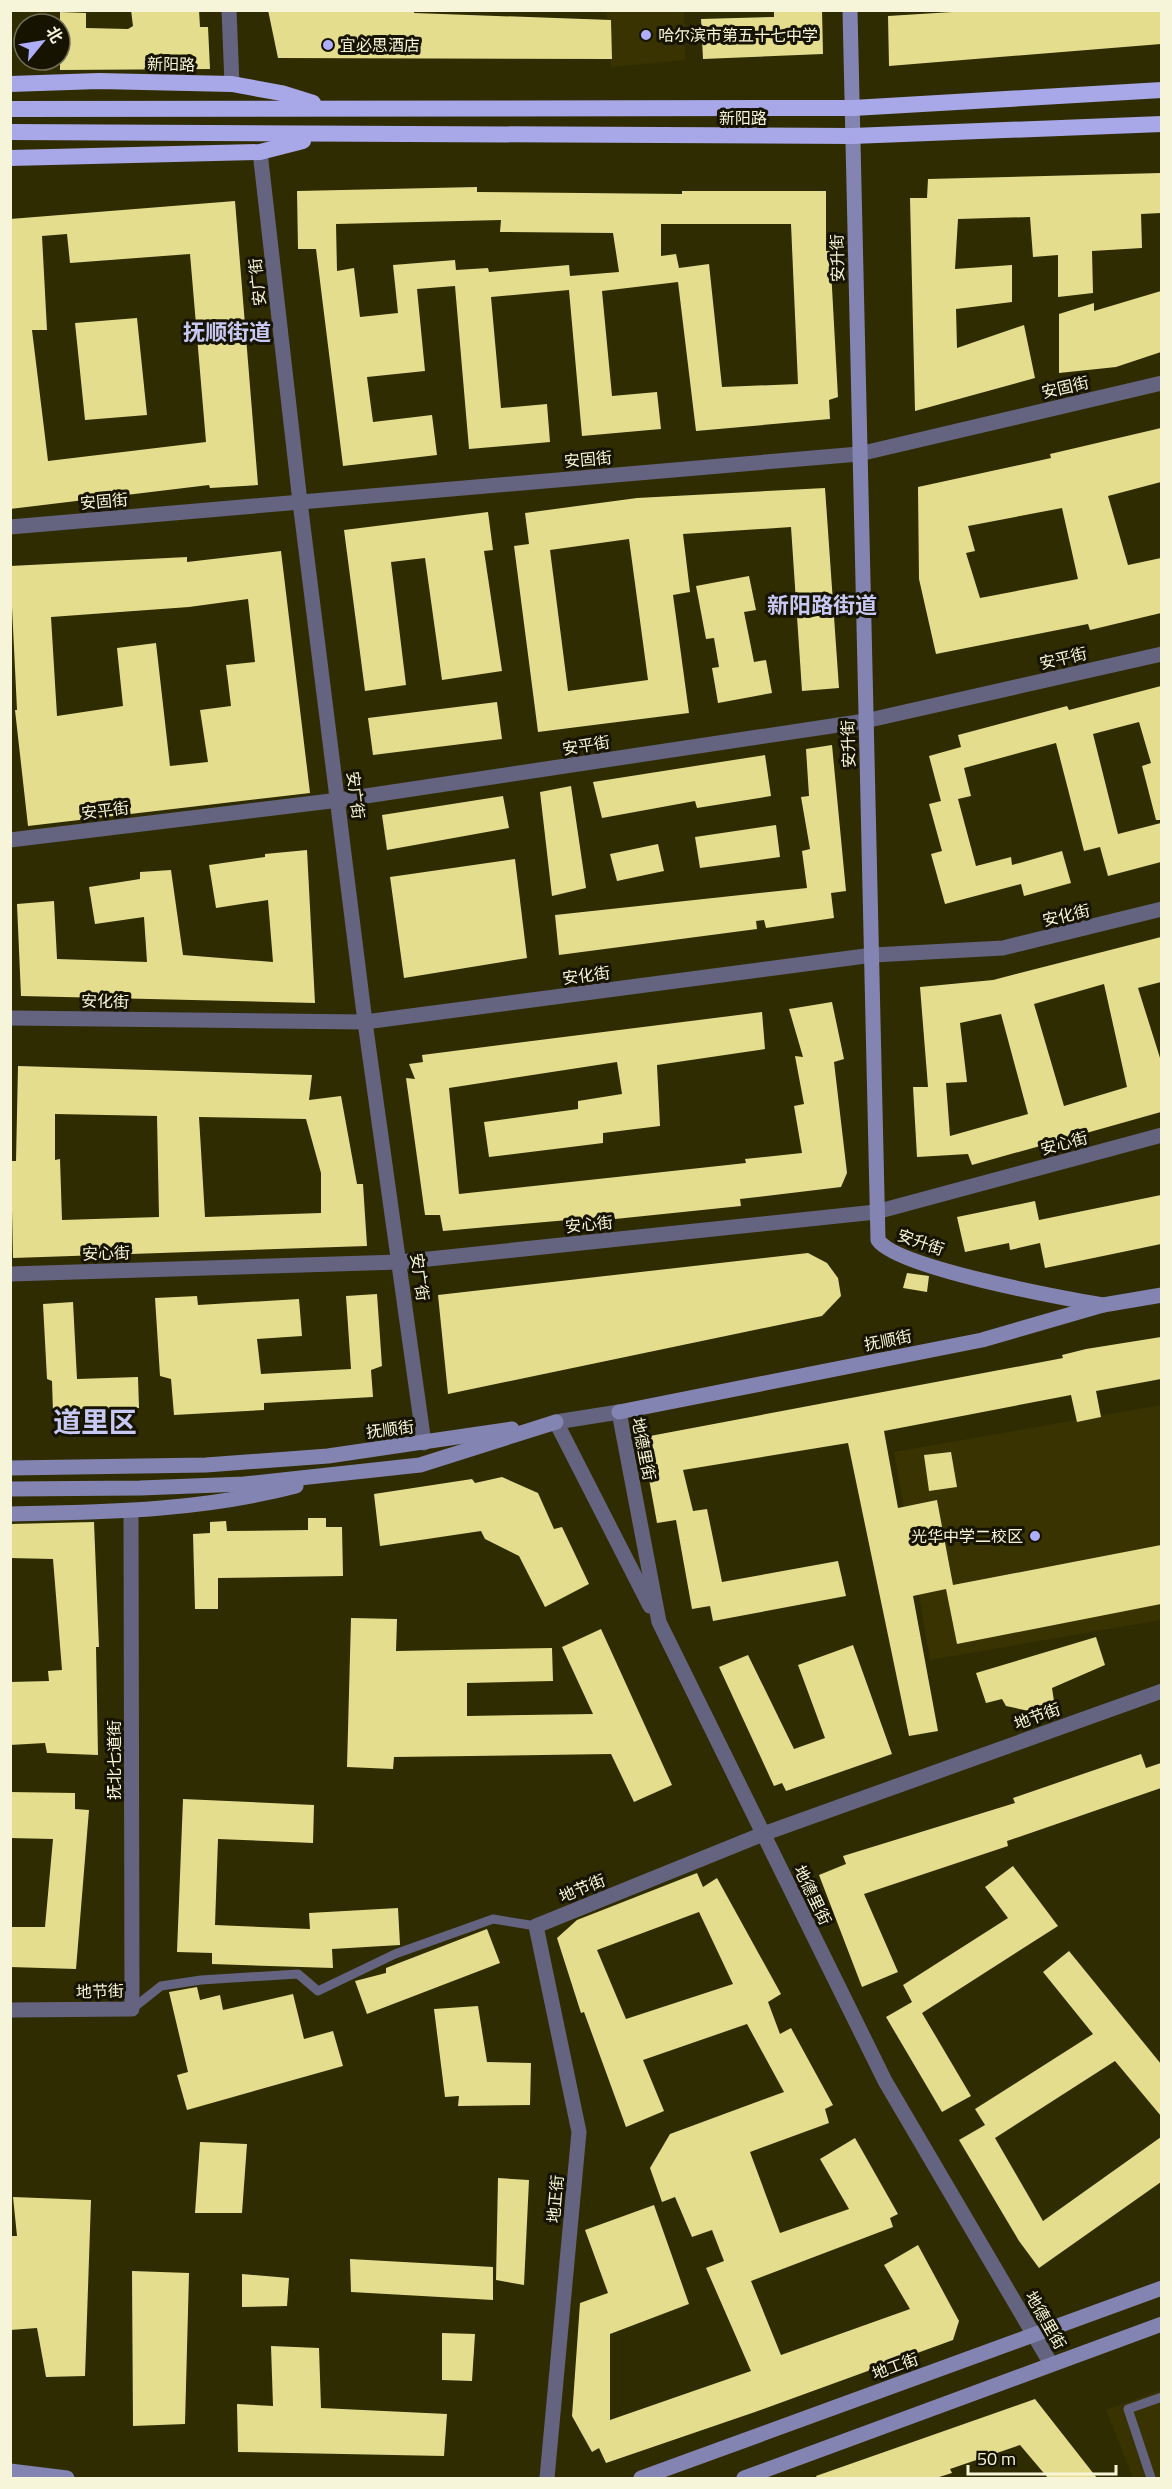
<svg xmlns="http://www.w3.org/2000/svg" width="1172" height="2489" font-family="'Titillium Web','Noto Sans SC',sans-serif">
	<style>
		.built { fill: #383300 }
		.building { fill: #e4dd8e; fill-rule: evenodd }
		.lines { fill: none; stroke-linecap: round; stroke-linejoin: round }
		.service { stroke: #646481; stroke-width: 9 }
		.minor { stroke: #646481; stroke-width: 15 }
		.tertiary { stroke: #646481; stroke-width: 15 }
		.secondary { stroke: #8484b2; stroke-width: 15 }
		.trunk { stroke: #a8a7e8; stroke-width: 16 }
		.poi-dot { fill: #afaefa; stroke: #161401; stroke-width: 2 }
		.labels { text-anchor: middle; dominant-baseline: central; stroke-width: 6; stroke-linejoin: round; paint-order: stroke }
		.poi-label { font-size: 16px; fill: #f7f5d9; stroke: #161401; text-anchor: start }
		.street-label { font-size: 16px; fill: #f7f5d9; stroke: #161401 }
		.district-label { font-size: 22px; font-weight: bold; fill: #c7c8f3; stroke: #161401 }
		.town-label { font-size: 28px; font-weight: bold; fill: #c7c8f3; stroke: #161401 }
	</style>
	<rect width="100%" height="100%" fill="#302c02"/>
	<g class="built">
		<polygon points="606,11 684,11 685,60 611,67"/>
		<polygon points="1161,1405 1161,1620 930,1660 894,1452"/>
		<polygon points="1161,2390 1161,2478 1133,2478 1106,2410"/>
	</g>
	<g class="building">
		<polygon points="131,10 199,10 200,27 208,27 210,69 60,70 60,12 86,13 86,28 128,29 133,26"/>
		<polygon points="268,10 414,10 414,13 611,20 612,59 278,58"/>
		<polygon points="774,10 822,10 823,54 703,59 701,19 774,17"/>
		<polygon points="984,10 1161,10 1161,44 889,66 888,16"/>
		<polygon points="1161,173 1161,213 1141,214 1142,248 1092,251 1093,293 1058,297 1058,255 1033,257 1030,217 958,219 955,269 1012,265 1012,302 956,309 957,348 1024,325 1035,378 915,411 910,198 927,198 928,179"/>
		<path d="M 477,187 L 477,192 L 682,194 L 682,191 L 826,191 L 826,251 L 830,251 L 838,397 L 829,400 L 830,419 L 696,431 L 678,282 L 602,291 L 612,396 L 657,392 L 661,429 L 582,436 L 569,290 L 491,297 L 501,408 L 547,404 L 550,442 L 469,449 L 455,286 L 417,289 L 425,371 L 367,377 L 373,422 L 432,415 L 437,455 L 343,466 L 316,249 L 298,249 L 297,191 ZM 501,220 L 500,232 L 613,233 L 619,272 L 570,276 L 569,265 L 489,272 L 488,268 L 456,270 L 455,260 L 393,265 L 398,313 L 360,317 L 354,268 L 337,271 L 336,224 ZM 661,224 L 791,224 L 798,384 L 722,387 L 709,264 L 679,268 L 676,254 L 661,256 Z"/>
		<path d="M 235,201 L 258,485 L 210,488 L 209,485 L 10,509 L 10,219 ZM 67,234 L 70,263 L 190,254 L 206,442 L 48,461 L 32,330 L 47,330 L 42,236 Z"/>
		<polygon points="1161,291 1161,352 1116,367 1059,373 1059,314 1094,303 1094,311"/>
		<polygon points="137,318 147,415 85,420 75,323"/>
		<path d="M 1161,428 L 1161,482 L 1108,496 L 1128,565 L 1161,558 L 1161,613 L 1090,630 L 1088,624 L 936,654 L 919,579 L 918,487 L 1051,458 L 1050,454 ZM 1062,508 L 1078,579 L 980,598 L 966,553 L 975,551 L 968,526 Z"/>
		<path d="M 825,488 L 839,688 L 802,691 L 791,527 L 683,534 L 690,592 L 673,595 L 689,713 L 538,732 L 514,546 L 529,544 L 525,513 L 637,498 ZM 629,539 L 648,680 L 568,691 L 550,550 Z"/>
		<polygon points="488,512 493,550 484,551 502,671 442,680 425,558 391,562 406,685 365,691 344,530"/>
		<path d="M 281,551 L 310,793 L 28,826 L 15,710 L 17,710 L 10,566 L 187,557 L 187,562 ZM 248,599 L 255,662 L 226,665 L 231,706 L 200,710 L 208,762 L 170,766 L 156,643 L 117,648 L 123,706 L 57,716 L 51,617 L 189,607 Z"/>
		<polygon points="749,576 756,610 744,612 754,662 766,660 772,693 718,703 712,668 719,667 714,638 706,639 696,586"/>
		<polygon points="1161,686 1161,820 1156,820 1142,766 1151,763 1139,722 1093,734 1118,834 1161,823 1161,862 1108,876 1100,847 1084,851 1056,743 964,768 971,796 958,799 976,866 1011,857 1012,865 1062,851 1071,883 1024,896 1021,884 945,904 931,854 942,851 929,804 941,801 929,756 961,747 958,735 1067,706 1069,710"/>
		<polygon points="497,702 502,739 373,755 368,718"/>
		<polygon points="832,745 846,891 831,893 834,918 766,928 764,920 756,921 757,929 559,955 555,915 807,888 802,851 810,849 801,797 809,796 806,749"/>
		<polygon points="765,755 771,796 697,808 695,801 602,818 593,782"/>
		<polygon points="571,786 586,888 552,896 540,792"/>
		<polygon points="503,796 509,828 387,850 382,815"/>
		<polygon points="776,825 780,857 700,868 695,837"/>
		<polygon points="658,844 664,871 617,881 610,854"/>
		<polygon points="307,850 315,1003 21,996 17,904 54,901 57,959 147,962 144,917 95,924 89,887 140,879 140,872 171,870 183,955 273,962 268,900 216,908 209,865 265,857 265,854"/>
		<polygon points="515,859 527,958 404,978 390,877"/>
		<path d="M 1161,937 L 1161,982 L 1138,988 L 1161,1061 L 1161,1112 L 972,1165 L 968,1154 L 917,1157 L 913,1087 L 928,1087 L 920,987 L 993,980 ZM 1104,984 L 1127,1087 L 1064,1106 L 1034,1004 ZM 1001,1014 L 1028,1114 L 950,1136 L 946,1083 L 967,1082 L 960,1023 Z"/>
		<polygon points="832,1002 844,1059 834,1062 847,1173 841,1187 740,1199 741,1206 615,1219 614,1216 443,1231 440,1215 425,1215 406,1078 415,1079 409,1064 423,1062 422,1055 762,1012 765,1049 657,1065 660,1126 603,1133 603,1143 489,1157 484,1122 578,1109 578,1101 622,1094 617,1062 449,1088 459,1194 746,1163 745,1159 802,1153 794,1106 804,1104 795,1056 803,1057 789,1009"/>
		<path d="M 18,1066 L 312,1075 L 309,1100 L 341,1096 L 357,1184 L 363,1184 L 367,1246 L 13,1258 L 11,1161 L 16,1161 ZM 55,1114 L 157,1116 L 159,1217 L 62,1220 L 60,1159 L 55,1160 ZM 199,1117 L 306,1119 L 321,1173 L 321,1213 L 205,1217 Z"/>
		<polygon points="1161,1195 1161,1244 1045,1268 1040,1243 1010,1250 1009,1243 965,1252 957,1217 1035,1201 1039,1220"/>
		<polygon points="808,1253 827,1263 838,1278 841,1296 822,1316 448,1394 438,1295"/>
		<polygon points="907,1273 929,1276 927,1292 903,1288"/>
		<polygon points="377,1294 382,1366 371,1370 373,1397 264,1403 264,1410 174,1415 171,1379 160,1376 155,1298 197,1296 198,1305 299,1299 302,1336 257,1339 261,1374 351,1369 346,1296"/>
		<polygon points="73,1302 77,1379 138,1377 139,1408 53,1412 52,1381 47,1379 43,1304"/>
		<polygon points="1161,1337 1161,1379 1096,1391 1101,1417 1077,1422 1071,1395 884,1431 898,1508 937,1500 953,1585 1161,1545 1161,1604 957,1644 946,1589 913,1596 938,1731 909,1736 848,1443 683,1470 693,1511 707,1509 722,1582 838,1561 846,1596 713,1621 710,1606 692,1609 676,1520 657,1523 643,1446 650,1436 1063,1358 1062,1355 1086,1349"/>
		<polygon points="951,1452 957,1487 929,1491 924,1455"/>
		<polygon points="502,1477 538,1493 554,1529 562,1527 589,1584 545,1607 519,1556 485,1539 481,1531 380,1546 374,1494 472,1479 475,1483"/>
		<polygon points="308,1518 326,1518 326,1527 342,1527 343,1576 218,1578 218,1609 195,1609 193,1534 210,1533 210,1522 226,1521 227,1531 308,1530"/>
		<polygon points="94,1522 99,1647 96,1647 98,1755 47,1753 45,1743 10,1745 10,1682 49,1681 48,1671 62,1670 53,1559 10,1558 10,1524"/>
		<polygon points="351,1618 397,1619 396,1651 552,1648 553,1681 467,1683 467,1716 593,1714 562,1647 601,1629 672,1785 634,1802 611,1754 394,1757 393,1769 347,1767"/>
		<polygon points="1096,1637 1105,1665 1052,1688 1054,1701 1029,1711 1006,1706 1002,1699 986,1703 976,1673"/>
		<polygon points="853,1645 892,1754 786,1791 782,1783 774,1786 719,1667 748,1655 794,1749 825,1738 798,1665"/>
		<polygon points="1141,1754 1146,1768 1161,1763 1161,1788 1007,1841 1008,1846 864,1894 898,1972 862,1987 819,1875 846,1864 843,1856 1015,1803 1013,1798"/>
		<polygon points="10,1792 75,1793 75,1809 89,1810 76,1969 10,1967 10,1927 45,1927 53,1839 10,1838"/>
		<polygon points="183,1799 314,1805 313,1843 218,1839 215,1925 310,1929 309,1913 398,1908 400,1945 332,1949 333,1968 212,1964 212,1953 177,1952"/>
		<polygon points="1013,1866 1058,1926 922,2013 971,2096 942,2112 886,2017 912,2002 903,1985 1008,1918 985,1887"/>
		<path d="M 697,1873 L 703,1887 L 717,1878 L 781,1994 L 768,2002 L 780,2034 L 791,2028 L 833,2105 L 825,2109 L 829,2123 L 750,2152 L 780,2233 L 849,2209 L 820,2159 L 855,2138 L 898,2214 L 890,2218 L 893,2227 L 751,2281 L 781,2355 L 910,2309 L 884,2265 L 918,2245 L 959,2321 L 953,2340 L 755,2412 L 606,2463 L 599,2448 L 592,2452 L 572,2416 L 580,2303 L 608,2293 L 585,2230 L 654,2205 L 689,2304 L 610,2334 L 610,2420 L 751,2371 L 706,2268 L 724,2261 L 712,2230 L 692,2237 L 675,2197 L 662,2202 L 650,2168 L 670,2134 L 784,2092 L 747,2024 L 643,2060 L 664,2111 L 626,2127 L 584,2012 L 581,2013 L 557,1938 L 577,1920 ZM 699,1912 L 733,1984 L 626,2019 L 597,1950 Z"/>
		<polygon points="487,1929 500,1963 367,2014 355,1981 386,1973 386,1968"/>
		<polygon points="1069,1951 1161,2064 1161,2116 1115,2061 995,2138 1043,2221 1161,2137 1161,2182 1039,2268 1019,2241 959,2140 985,2125 975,2109 1093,2034 1043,1972"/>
		<polygon points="197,1987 200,2000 220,1995 223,2010 293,1994 304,2039 333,2031 343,2066 187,2110 177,2075 188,2072 169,1992"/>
		<polygon points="478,2006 487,2062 531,2063 530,2105 458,2106 459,2096 445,2097 434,2009"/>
		<polygon points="200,2142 247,2144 242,2213 195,2213"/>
		<polygon points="498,2178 529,2180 524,2285 496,2280"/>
		<polygon points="13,2197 91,2200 85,2376 46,2377 37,2328 10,2330 10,2236 17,2236"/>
		<polygon points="350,2259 493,2267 493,2300 351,2292"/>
		<polygon points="132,2271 189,2273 185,2424 133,2426"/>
		<polygon points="242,2274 289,2278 287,2306 242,2307"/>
		<polygon points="442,2333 475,2334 472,2381 442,2380"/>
		<polygon points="271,2346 319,2348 321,2408 447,2414 444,2456 238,2452 237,2404 273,2406"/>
		<polygon points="1035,2399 1097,2478 1048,2478 1020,2445 950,2469 952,2473 936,2478 817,2478 816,2476"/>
	</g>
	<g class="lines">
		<g class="service">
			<polyline points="132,2009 161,1986 201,1980 298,1974 318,1991 395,1954 493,1919 536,1926"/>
			<polyline points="1151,2478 1128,2409 1162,2397"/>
		</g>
		<g class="minor">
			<polyline points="619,1412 659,1622 885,2081 1051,2364"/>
			<polyline points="556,1422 650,1606"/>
			<polyline points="10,2010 132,2009 131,1511"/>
			<polyline points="547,2478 579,2132 536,1926 763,1834 1162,1691"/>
		</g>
		<g class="tertiary">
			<polyline points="229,10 232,84"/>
			<polyline points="260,152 300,502 365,1022 424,1443"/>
			<polyline points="10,527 859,454 1162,383"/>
			<polyline points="10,840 339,800 865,721 1162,654"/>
			<polyline points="10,1018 365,1022 873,955 1003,948 1162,909"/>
			<polyline points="10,1274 400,1262 876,1212 1162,1135"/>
			<polyline points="556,1422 619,1412"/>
		</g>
		<g class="secondary">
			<path d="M 850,10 L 878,1240 C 897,1268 1063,1298 1103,1305"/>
			<polyline points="619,1412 982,1340 1103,1305 1162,1295"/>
			<polyline points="10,1468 206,1465 328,1456 512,1429"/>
			<polyline points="10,1489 140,1488 244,1484 420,1465 556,1422"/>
			<path d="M 10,1514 C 109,1512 199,1511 296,1486"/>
			<polyline points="10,2471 67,2478"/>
			<polyline points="641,2478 1162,2288"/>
			<polyline points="744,2478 1162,2324"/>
		</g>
		<g class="trunk">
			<polyline points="10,84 99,81 232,84 281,93 313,103"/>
			<polyline points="10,109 853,108 1162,90"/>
			<polyline points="10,132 852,136 1162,124"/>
			<polyline points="10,158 260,152 303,141"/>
		</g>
	</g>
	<g class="poi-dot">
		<circle cx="646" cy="35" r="6"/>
		<circle cx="328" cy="45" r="6"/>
		<circle cx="1035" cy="1536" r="6"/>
	</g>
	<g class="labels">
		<g class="poi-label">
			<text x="658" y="35">哈尔滨市第五十七中学</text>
			<text x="340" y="45">宜必思酒店</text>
			<text x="1023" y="1536" text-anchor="end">光华中学二校区</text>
		</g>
		<g class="street-label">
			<text transform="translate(171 64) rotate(1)">新阳路</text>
			<text x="743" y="118">新阳路</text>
			<text transform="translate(837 258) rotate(-91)">安升街</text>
			<text transform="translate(257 282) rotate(-96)">安广街</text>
			<text transform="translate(1065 387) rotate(-13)">安固街</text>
			<text transform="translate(588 459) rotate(-5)">安固街</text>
			<text transform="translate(104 501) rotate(-5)">安固街</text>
			<text transform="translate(1063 658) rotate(-13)">安平街</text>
			<text transform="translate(848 744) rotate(-92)">安升街</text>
			<text transform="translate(586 745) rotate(-9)">安平街</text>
			<text transform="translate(356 795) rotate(83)">安广街</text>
			<text transform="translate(105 810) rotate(-7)">安平街</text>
			<text transform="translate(1066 915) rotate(-13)">安化街</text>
			<text transform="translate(586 975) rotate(-7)">安化街</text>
			<text transform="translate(105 1001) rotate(1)">安化街</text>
			<text transform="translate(1064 1143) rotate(-15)">安心街</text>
			<text transform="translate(589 1224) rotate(-6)">安心街</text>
			<text transform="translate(921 1242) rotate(19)">安升街</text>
			<text transform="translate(106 1253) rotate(-2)">安心街</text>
			<text transform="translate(420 1277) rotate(82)">安广街</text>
			<text transform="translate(888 1340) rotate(-11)">抚顺街</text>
			<text transform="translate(390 1429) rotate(-7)">抚顺街</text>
			<text transform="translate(644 1449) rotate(79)">地德里街</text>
			<text transform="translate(1037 1716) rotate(-20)">地节街</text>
			<text transform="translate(114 1760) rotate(-90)">抚北七道街</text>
			<text transform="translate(582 1888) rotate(-22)">地节街</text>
			<text transform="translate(813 1895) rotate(64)">地德里街</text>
			<text transform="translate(100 1991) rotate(-1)">地节街</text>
			<text transform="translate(555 2199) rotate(-85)">地正街</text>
			<text transform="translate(1046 2320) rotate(60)">地德里街</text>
			<text transform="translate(895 2366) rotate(-20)">地工街</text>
		</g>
		<g class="district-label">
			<text x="227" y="332">抚顺街道</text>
			<text x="822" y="605">新阳路街道</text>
		</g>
		<g class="town-label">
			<text x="95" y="1421">道里区</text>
		</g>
	</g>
	<rect width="1172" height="2489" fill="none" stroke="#f7f5d9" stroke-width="24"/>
	<g transform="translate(42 42) rotate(60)"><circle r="28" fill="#161401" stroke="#706e57" stroke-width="1.5"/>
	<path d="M0-4.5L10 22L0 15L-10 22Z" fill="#afaefa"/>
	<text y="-9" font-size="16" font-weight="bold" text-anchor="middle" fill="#f7f5d9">北</text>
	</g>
	<path d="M968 2465v9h148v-9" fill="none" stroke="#f7f5d9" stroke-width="3"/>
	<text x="977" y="2465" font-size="18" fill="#f7f5d9" stroke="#161401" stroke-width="4.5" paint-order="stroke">50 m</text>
</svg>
